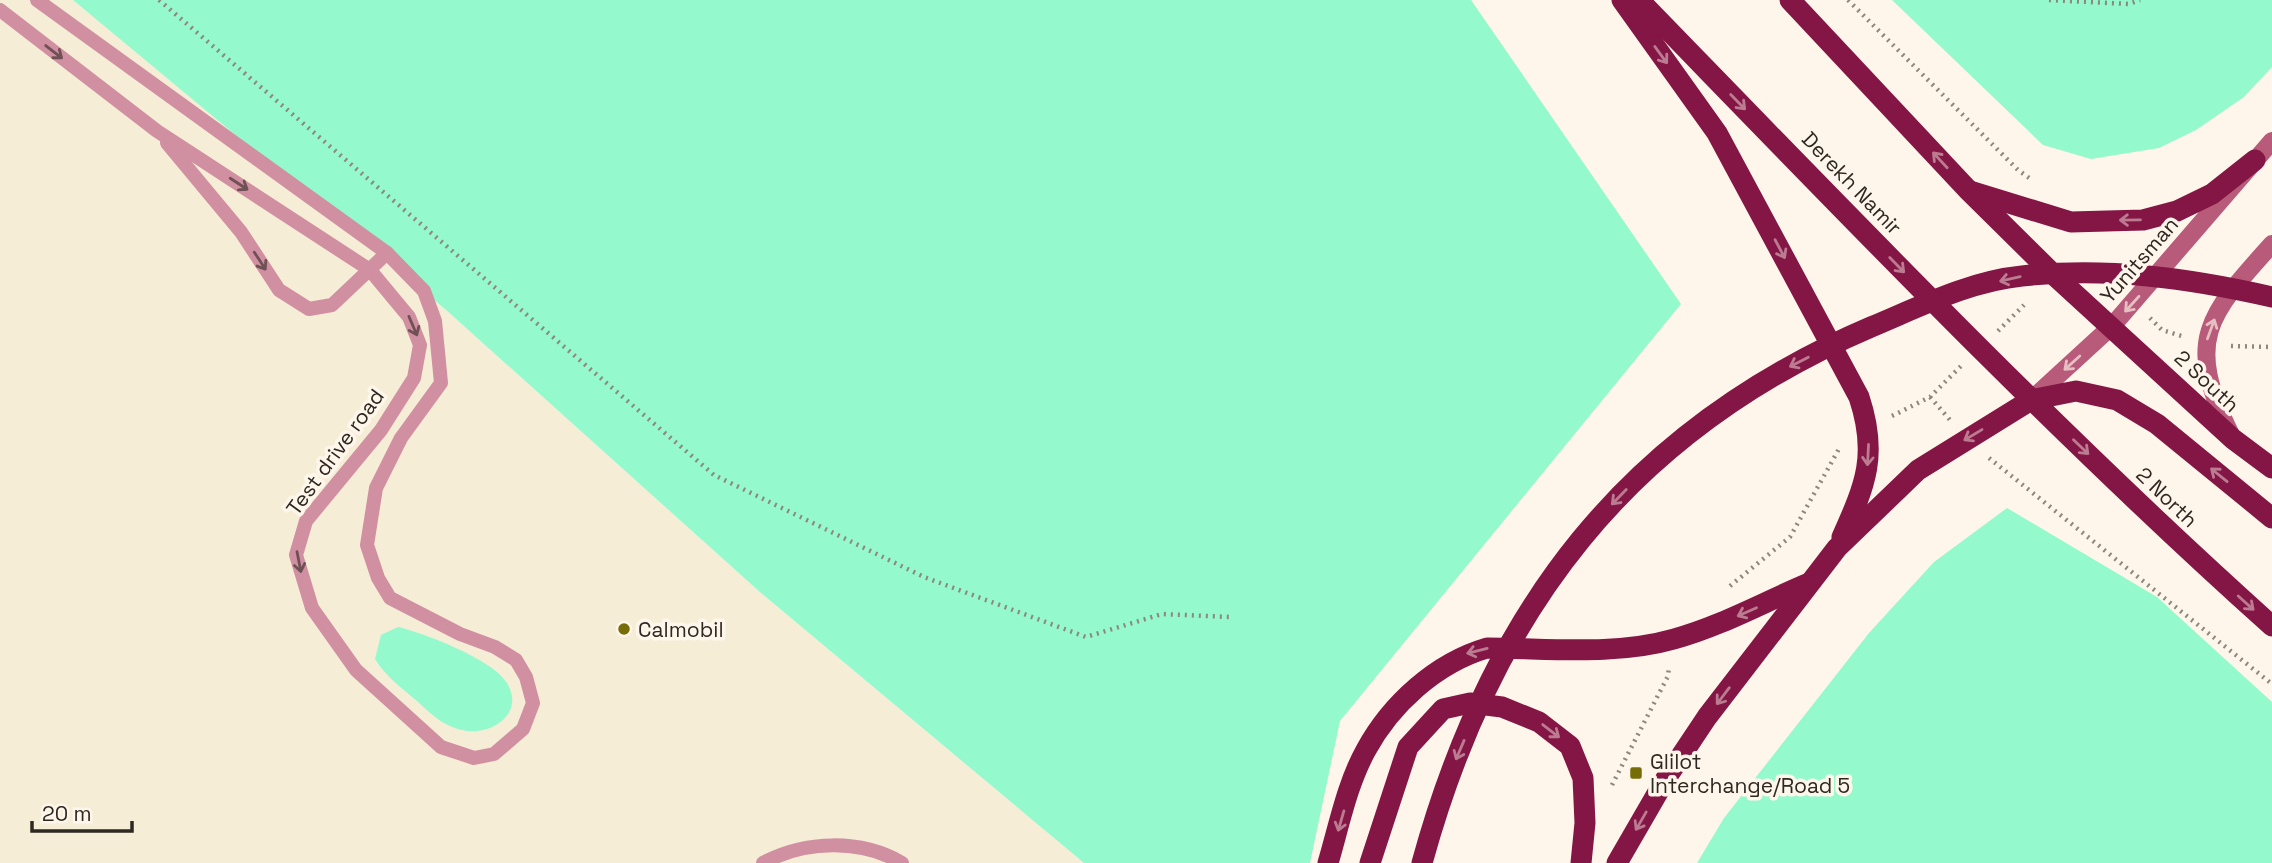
<svg xmlns="http://www.w3.org/2000/svg" width="2272" height="863" font-family="'Space Grotesk',sans-serif">
	<style>
		.industrial { fill: #f6edd7 }
		.green { fill: #94f9cc }
		.lines { fill: none; stroke-linecap: round; stroke-linejoin: round }
		.path { stroke: #8e877e; stroke-width: 4.5; stroke-dasharray: 2 5; stroke-linecap: butt }
		.lane { stroke: #d18fa2; stroke-width: 14 }
		.secondary { stroke: #b85a79; stroke-width: 18 }
		.highway { stroke: #841645; stroke-width: 21 }
		.highway-bridge { stroke: #841645; stroke-width: 21 }
		.oneway { stroke: #6f5155 }
		.oneway2 { stroke: #bb7b90 }
		.oneway3 { stroke: #e6bfc3 }
		.poi-dot { fill: #766d09; stroke: #fff6eb; stroke-width: 2.5 }
		.labels { text-anchor: middle; dominant-baseline: central; stroke-width: 7; stroke-linejoin: round; paint-order: stroke }
		.street-label { font-size: 21px; fill: #2d2821; stroke: #fff6eb }
		.poi-label { font-size: 21px; fill: #2d2821; stroke: #fff6eb; text-anchor: start }
	</style>
	<rect width="100%" height="100%" fill="#fff6eb"/>
	<polygon class="industrial" points="0,0 73,0 135,49 445,309 761,593 1084,863 0,863"/>
	<g class="green">
		<polygon points="73,0 1471,0 1681,304 1340,721 1310,863 1084,863 761,593 445,309"/>
		<polygon points="1892,0 2272,0 2272,67 2244,97 2196,130 2159,148 2091,159 2043,145"/>
		<polygon points="2007,508 2157,597 2272,702 2272,863 1697,863 1724,818 1869,633 1934,562"/>
		<path d="M 398,627 C 424,633 494,660 507,683 C 526,714 490,737 462,730 C 443,726 431,714 417,701 C 402,688 386,677 375,659 L 381,635 Z"/>
	</g>
	<g class="lines">
		<g class="path">
			<polyline points="159,0 714,475 924,577 1086,637 1162,614 1230,617"/>
			<polyline points="1848,0 2018,170 2032,180"/>
			<polyline points="2049,0 2129,4 2140,0"/>
			<polyline points="2150,318 2162,330 2185,337"/>
			<polyline points="1998,331 2024,305"/>
			<polyline points="2231,346 2272,347"/>
			<polyline points="1930,397 1950,420"/>
			<polyline points="1892,416 1930,397 1961,366"/>
			<polyline points="1989,458 2272,684"/>
			<polyline points="1730,586 1790,537 1840,447"/>
			<polyline points="1612,785 1668,676 1669,667"/>
		</g>
		<g class="lane">
			<polyline points="0,10 157,131 370,270 409,317 420,345 414,378 381,430 306,521 296,555 312,608 356,670 441,747 474,758 494,754 523,729 533,703 526,677 516,660 495,647 460,634 390,598 378,578 367,545 376,488 401,438 441,383 435,321 424,291 387,253 37,0"/>
			<polyline points="167,143 241,232 279,290 309,309 332,305 387,253"/>
			<path d="M 763,863 C 805,840 861,839 902,863"/>
		</g>
		<g class="secondary">
			<polyline points="2031,400 2113,325 2272,141"/>
			<path d="M 2230,433 C 2185,340 2207,316 2272,244"/>
		</g>
		<g class="highway">
			<path d="M 1622,0 L 1717,133 L 1859,397 C 1878,454 1866,484 1842,537"/>
			<path d="M 1639,0 C 1846,213 2051,428 2272,626"/>
			<polyline points="1790,0 1969,191 2054,275 2233,439 2272,468"/>
			<polyline points="1970,191 2071,222 2143,220 2177,211 2212,194 2255,160"/>
			<path d="M 1328,863 C 1339,826 1347,784 1366,750 C 1391,704 1436,663 1487,648 C 1547,648 1615,656 1674,639 C 1721,626 1762,603 1807,584"/>
			<polyline points="1370,863 1408,747 1443,709 1470,703 1502,707 1539,722 1570,746 1583,778 1585,823 1581,863"/>
			<polyline points="1617,863 1665,780 1707,717 1837,548 1918,470 2031,400 2076,391 2117,400 2157,424 2272,518"/>
		</g>
		<path class="highway-bridge" d="M 1422,863 C 1491,611 1627,431 1871,327 C 1919,307 1970,281 2022,276 C 2107,267 2189,278 2272,297"/>
	</g>
	<defs><path id="oneway-shaft" d="M-6 0H5M1.5-3L5.5 0L1.5 3" fill="none" stroke-width="1.6" stroke-linecap="round" stroke-linejoin="round" transform="scale(1.75)"/></defs>
	<g class="oneway">
		<use href="#oneway-shaft" transform="translate(54 52) rotate(38)"/>
		<use href="#oneway-shaft" transform="translate(239 184) rotate(33)"/>
		<use href="#oneway-shaft" transform="translate(260 261) rotate(57)"/>
		<use href="#oneway-shaft" transform="translate(413 326) rotate(67)"/>
		<use href="#oneway-shaft" transform="translate(299 562) rotate(79)"/>
	</g>
	<g class="oneway2">
		<use href="#oneway-shaft" transform="translate(1661 55) rotate(54)"/>
		<use href="#oneway-shaft" transform="translate(1738 102) rotate(46)"/>
		<use href="#oneway-shaft" transform="translate(1940 160) rotate(-133)"/>
		<use href="#oneway-shaft" transform="translate(2130 220) rotate(179)"/>
		<use href="#oneway-shaft" transform="translate(1780 249) rotate(62)"/>
		<use href="#oneway-shaft" transform="translate(1897 265) rotate(46)"/>
		<use href="#oneway-shaft" transform="translate(2010 279) rotate(167)"/>
		<use href="#oneway-shaft" transform="translate(1799 362) rotate(153)"/>
		<use href="#oneway-shaft" transform="translate(1973 435) rotate(149)"/>
		<use href="#oneway-shaft" transform="translate(2081 447) rotate(44)"/>
		<use href="#oneway-shaft" transform="translate(1868 455) rotate(93)"/>
		<use href="#oneway-shaft" transform="translate(2219 475) rotate(-141)"/>
		<use href="#oneway-shaft" transform="translate(1619 497) rotate(134)"/>
		<use href="#oneway-shaft" transform="translate(2246 603) rotate(42)"/>
		<use href="#oneway-shaft" transform="translate(1747 612) rotate(156)"/>
		<use href="#oneway-shaft" transform="translate(1477 651) rotate(166)"/>
		<use href="#oneway-shaft" transform="translate(1723 696) rotate(127)"/>
		<use href="#oneway-shaft" transform="translate(1551 731) rotate(38)"/>
		<use href="#oneway-shaft" transform="translate(1460 750) rotate(113)"/>
		<use href="#oneway-shaft" transform="translate(1341 821) rotate(106)"/>
		<use href="#oneway-shaft" transform="translate(1641 821) rotate(120)"/>
	</g>
	<g class="oneway3">
		<use href="#oneway-shaft" transform="translate(2132 304) rotate(132)"/>
		<use href="#oneway-shaft" transform="translate(2211 329) rotate(-70)"/>
		<use href="#oneway-shaft" transform="translate(2072 363) rotate(138)"/>
	</g>
	<g class="poi-dot">
		<circle cx="624" cy="629" r="7"/>
		<rect x="1629" y="766" width="14" height="14" rx="3.5"/>
	</g>
	<g class="labels">
		<g class="street-label">
			<text transform="translate(1852 183) rotate(46)">Derekh Namir</text>
			<text transform="translate(2139 260) rotate(-49)">Yunitsman</text>
			<text transform="translate(2207 381) rotate(43)">2 South</text>
			<text transform="translate(335 452) rotate(-54)">Test drive road</text>
			<text transform="translate(2167 497) rotate(44)">2 North</text>
		</g>
		<g class="poi-label">
			<text x="638" y="629">Calmobil</text>
			<text x="1650" y="761">Glilot<tspan x="1650" dy="24">Interchange/Road 5</tspan></text>
		</g>
	</g>
	<path d="M32 821v10h100v-10" fill="none" stroke="#2d2821" stroke-width="3.5"/>
	<text x="42" y="821" font-size="21" fill="#2d2821" stroke="#fff6eb" stroke-width="5" paint-order="stroke">20 m</text>
</svg>
